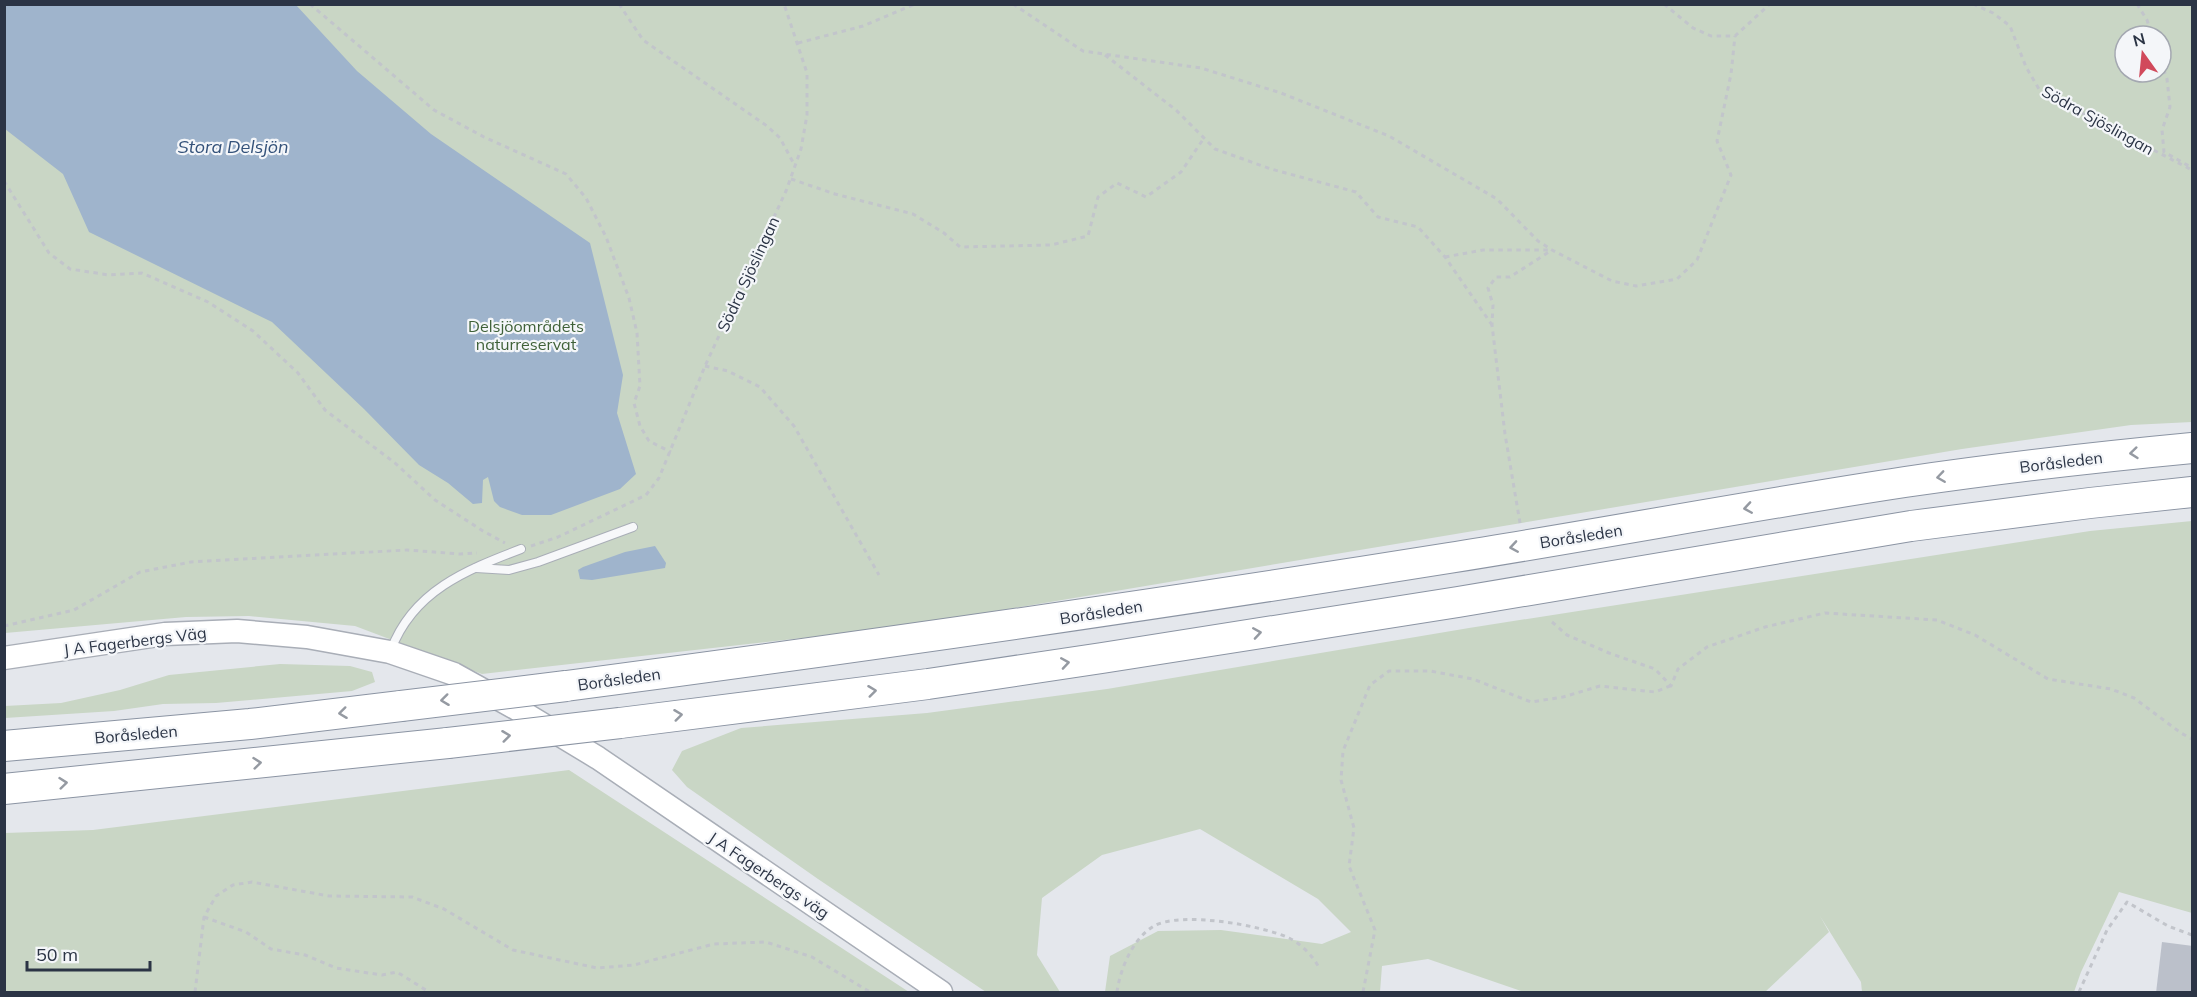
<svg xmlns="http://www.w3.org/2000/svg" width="2197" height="997" font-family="Mulish,sans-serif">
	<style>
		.green { fill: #c9d6c5; fill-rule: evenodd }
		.water { fill: #9fb4cc }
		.building { fill: #bbc0ca }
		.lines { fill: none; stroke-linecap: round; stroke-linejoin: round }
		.lane-casing { stroke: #a9aeb7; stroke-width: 10 }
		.secondary-casing { stroke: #a9aeb7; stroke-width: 25 }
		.highway-casing { stroke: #8b94a3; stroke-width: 32 }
		.path { stroke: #c2c5cb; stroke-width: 3; stroke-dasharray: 4.5 4.5; stroke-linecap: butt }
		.lane { stroke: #f7f8fa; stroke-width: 8 }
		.secondary { stroke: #fff; stroke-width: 22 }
		.highway { stroke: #fff; stroke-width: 30 }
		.highway-bridge-casing { stroke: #8b94a3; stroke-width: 32; stroke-linecap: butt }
		.highway-bridge { stroke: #fff; stroke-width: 30 }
		.oneway { stroke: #959aa2 }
		.labels { text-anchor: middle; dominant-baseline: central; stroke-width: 4.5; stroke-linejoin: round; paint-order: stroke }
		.street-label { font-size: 16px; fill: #2b3445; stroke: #f4f6f9 }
		.park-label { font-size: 16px; fill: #3f6138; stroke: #f4f6f9 }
		.water-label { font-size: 18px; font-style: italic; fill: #34527a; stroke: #f4f6f9 }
	</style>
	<rect width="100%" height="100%" fill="#e4e7ec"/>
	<g class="green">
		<path d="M 5,5 L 2192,5 L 2192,422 L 2131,425 L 1962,449 L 901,627 L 482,674 L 355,626 L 249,616 L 186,617 L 5,633 ZM 2125,36 L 2161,36 L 2161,72 L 2125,72 Z"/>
		<polygon points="2192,521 2192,913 2119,892 2081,972 2074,992 1862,992 1861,982 1820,916 1829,932 1765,992 1524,992 1428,959 1382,966 1380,992 1105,992 1110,956 1158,931 1221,930 1322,944 1351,932 1318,899 1200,829 1102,855 1042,898 1037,955 1060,992 986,992 818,879 687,787 672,770 682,751 741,728 927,713 1107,689 1469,628 2090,531"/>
		<polygon points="280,664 350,666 372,672 375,682 352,691 216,703 163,704 114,711 5,718 5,706 61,703 120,690 169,675"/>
		<polygon points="569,770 909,992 5,992 5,833 93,830"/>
	</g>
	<g class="water">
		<polygon points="4,5 296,5 357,71 431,134 590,243 623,375 617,413 636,474 620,489 551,515 522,515 500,507 494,501 488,477 483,480 482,503 473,504 448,483 419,465 364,409 272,322 89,232 63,174 5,129"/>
		<polygon points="655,546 666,563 665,568 592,580 580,579 578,570 583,567 625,552"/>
	</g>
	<polygon class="building" points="2162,942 2193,946 2193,993 2156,993"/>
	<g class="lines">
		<g class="lane-casing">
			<g id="lane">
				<polyline points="476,568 509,570 538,562 633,527"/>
				<path d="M 391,650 C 413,591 466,570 521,549"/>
			</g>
		</g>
		<g class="secondary-casing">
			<polyline id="secondary" points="4,658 165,634 237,631 307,637 390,652 454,674 517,709 598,758 941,992"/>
		</g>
		<g class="highway-casing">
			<g id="highway">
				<path d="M 566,686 C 861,647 1155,605 1449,558 C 1601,534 1753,505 1905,482 C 2001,468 2097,457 2192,448"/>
				<polyline points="620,723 928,684 1102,658 1458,602 1911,526 2090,503 2192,492"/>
				<polyline points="4,746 250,724 401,706"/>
				<polyline points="4,789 448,743"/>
			</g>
		</g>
		<g class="path">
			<polyline points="310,4 434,110 484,137 566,174 586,198 606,237 629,298 637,333 640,386 634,403 640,426 649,441 671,452"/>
			<polyline points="619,4 643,40 767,126 780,138 795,166"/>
			<polyline points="1013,4 1083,51 1201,68 1281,93 1389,136 1497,199 1538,241 1552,250 1612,281 1636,286 1677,279 1697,260 1731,175 1717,141 1731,74 1735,36"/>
			<polyline points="1664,4 1693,28 1711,36 1735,36 1770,4"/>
			<polyline points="1973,4 1993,13 2010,26 2026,67 2039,89 2080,112 2192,170"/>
			<polyline points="2137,4 2147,20 2152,36"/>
			<polyline points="798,43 863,26 915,4"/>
			<polyline points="1105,55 1176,110 1215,149 1271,169 1356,192 1378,217 1418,227 1445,257 1492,325"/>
			<polyline points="2161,61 2167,79 2170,107 2162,130 2164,152 2189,166"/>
			<polyline points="791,179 835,194 913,214 944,233 960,247 1051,245 1088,236 1098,197 1117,183 1146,197 1181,172 1204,138"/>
			<polyline points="4,181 49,253 70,269 109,275 142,273 208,302 253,331 298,373 325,410 395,463 435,500 483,531 505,543"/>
			<polyline points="1445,257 1483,250 1550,250"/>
			<polyline points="705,366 728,371 760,387 794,426 879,575"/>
			<polyline points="1520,523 1505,434 1492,325 1493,305 1488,288 1496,277 1510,277 1552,250"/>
			<polyline points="531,546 558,537 646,495 659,478 705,366 786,191 801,149 807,115 807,73 784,4"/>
			<polyline points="1552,622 1567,635 1609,653 1655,669 1671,686 1678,669 1707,647 1765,627 1825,613 1937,620 1975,635 2048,679 2111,689 2134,698 2181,733 2192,739"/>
			<polyline points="4,626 74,610 140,572 191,562 407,550 460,554 477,553"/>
			<polyline points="204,917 246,932 271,949 305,955 336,968 382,975 397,972 429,992"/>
			<polyline points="195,992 204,917 216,896 233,885 252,882 329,896 412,897 444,909 513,950 597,968 634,965 714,944 766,942 812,957 870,992"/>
			<path d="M 1117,992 C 1120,969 1133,938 1154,926 C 1180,911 1261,925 1289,938 C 1300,943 1313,956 1318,966"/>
			<polyline points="1363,992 1375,930 1349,866 1354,828 1341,780 1343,751 1370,685 1389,671 1430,671 1473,679 1531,702 1563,697 1600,686 1655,692 1670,686"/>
			<polyline points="2079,992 2107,930 2127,902 2168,926 2192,935"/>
		</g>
		<use href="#lane" class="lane"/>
		<use href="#secondary" class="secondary"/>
		<use href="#highway" class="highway"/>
		<g class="highway-bridge-casing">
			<g id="highway-bridge">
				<polyline points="401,706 566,686"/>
				<polyline points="448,743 620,723"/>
			</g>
		</g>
		<use href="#highway-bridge" class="highway-bridge"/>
	</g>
	<defs><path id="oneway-chevron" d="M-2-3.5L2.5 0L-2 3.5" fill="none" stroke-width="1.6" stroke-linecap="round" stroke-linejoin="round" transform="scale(1.5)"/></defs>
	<g class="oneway">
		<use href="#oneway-chevron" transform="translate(2134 453) rotate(174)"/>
		<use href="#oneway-chevron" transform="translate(1941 477) rotate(172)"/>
		<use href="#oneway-chevron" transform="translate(1748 508) rotate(171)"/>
		<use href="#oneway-chevron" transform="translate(1514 547) rotate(171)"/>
		<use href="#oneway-chevron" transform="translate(1257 633) rotate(-9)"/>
		<use href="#oneway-chevron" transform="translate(1065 663) rotate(-9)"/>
		<use href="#oneway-chevron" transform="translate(872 691) rotate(-7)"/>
		<use href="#oneway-chevron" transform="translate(445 700) rotate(173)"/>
		<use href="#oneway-chevron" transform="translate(343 713) rotate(173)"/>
		<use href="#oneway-chevron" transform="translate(678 715) rotate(-7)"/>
		<use href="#oneway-chevron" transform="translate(506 736) rotate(-7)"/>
		<use href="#oneway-chevron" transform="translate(257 763) rotate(-6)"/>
		<use href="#oneway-chevron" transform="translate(63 783) rotate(-6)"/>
	</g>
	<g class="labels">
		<g class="street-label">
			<text transform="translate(2098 120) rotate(29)">Södra Sjöslingan</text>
			<text transform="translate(748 274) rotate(-65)">Södra Sjöslingan</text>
			<text transform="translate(2061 462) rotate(-7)">Boråsleden</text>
			<text transform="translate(1581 536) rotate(-9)">Boråsleden</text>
			<text transform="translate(1101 612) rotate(-9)">Boråsleden</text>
			<text transform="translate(135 641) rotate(-7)">J A Fagerbergs Väg</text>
			<text transform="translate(619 679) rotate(-8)">Boråsleden</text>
			<text transform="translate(136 734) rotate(-5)">Boråsleden</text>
			<text transform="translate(769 875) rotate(34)">J A Fagerbergs väg</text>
		</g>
		<g class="park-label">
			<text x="526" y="326">Delsjöområdets<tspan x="526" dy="18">naturreservat</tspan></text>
		</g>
		<g class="water-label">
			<text x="233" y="146">Stora Delsjön</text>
		</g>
	</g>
	<rect width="2197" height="997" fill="none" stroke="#2b3445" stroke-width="12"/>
	<g transform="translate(2143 54) rotate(345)"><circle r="28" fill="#f4f6f9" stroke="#a4a8b1" stroke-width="1.5"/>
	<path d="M0-4.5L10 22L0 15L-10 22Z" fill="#d1495b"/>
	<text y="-9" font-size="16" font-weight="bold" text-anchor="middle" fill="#2b3445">N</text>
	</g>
	<path d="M27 961v9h123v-9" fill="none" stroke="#2b3445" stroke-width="3"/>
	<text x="36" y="961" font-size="18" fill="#2b3445" stroke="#f4f6f9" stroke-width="4.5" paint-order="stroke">50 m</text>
</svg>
